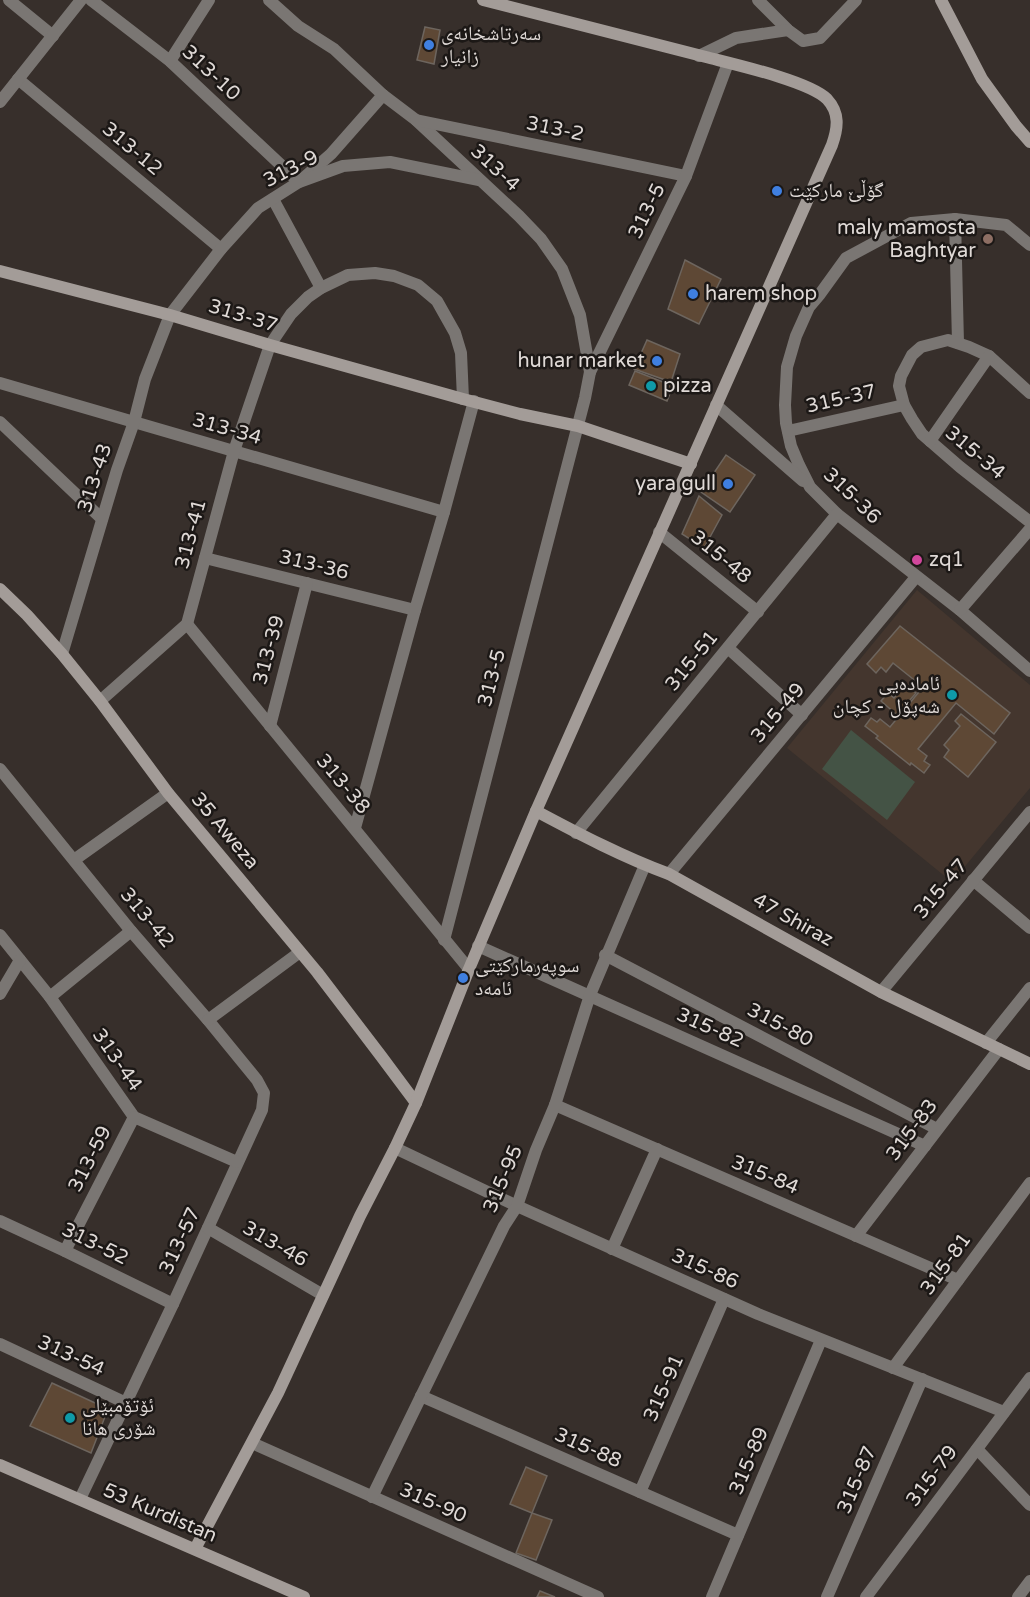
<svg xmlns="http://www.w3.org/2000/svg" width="1030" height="1597" font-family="'Varela Round','Noto Naskh Arabic',sans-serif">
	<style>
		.built { fill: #44362e }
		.green { fill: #445345 }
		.building { fill: #5e4835; stroke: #6d655e; stroke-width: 1.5 }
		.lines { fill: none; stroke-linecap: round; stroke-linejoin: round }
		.street { stroke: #7a7673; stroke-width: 12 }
		.secondary { stroke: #a39c98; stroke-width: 12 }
		.shop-dot { fill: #3f7fe0; stroke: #1c1816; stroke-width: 2 }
		.education-dot { fill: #8d6e63; stroke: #1c1816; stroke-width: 2 }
		.culture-dot { fill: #0f9aa8; stroke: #1c1816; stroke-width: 2 }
		.hotel-dot { fill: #d1479c; stroke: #1c1816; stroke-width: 2 }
		.labels { text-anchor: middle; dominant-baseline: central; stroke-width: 5; stroke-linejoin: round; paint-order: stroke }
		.poi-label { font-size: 20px; fill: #dfd9d6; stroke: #1c1816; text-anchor: start }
		.street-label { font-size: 20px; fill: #dfd9d6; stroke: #1c1816 }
	</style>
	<rect width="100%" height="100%" fill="#372f2b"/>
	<polygon class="built" points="917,590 1030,685 1030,788 952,882 787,748"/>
	<polygon class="green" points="851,730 915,782 887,820 822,769"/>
	<g class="building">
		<polygon points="425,27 440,30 434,64 417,60"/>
		<polygon points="685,260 721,279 699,324 668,309"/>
		<polygon points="647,340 680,354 671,382 634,369"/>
		<polygon points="635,371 673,386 667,401 629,385"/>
		<polygon points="726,455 755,475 730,512 701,492"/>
		<polygon points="699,496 722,515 704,548 682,534"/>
		<polygon points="900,626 1010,713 994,734 956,703 918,749 927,756 924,761 930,765 924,773 911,763 910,765 876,738 878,736 865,726 871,718 877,722 880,719 890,727 923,687 893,663 886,672 881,667 876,673 867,664"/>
		<polygon points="905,685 916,693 897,715 881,701 888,693 894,698"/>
		<polygon points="961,714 996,742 968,777 944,757 949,750 944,745 960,726 955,721"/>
		<polygon points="52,1383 108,1409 91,1453 30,1426"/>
		<polygon points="526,1467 547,1476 532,1513 510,1504"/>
		<polygon points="532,1513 552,1520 536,1560 516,1553"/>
		<polygon points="540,1591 555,1597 537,1597"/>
	</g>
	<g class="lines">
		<g class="street">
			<polyline points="9,0 53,36"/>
			<polyline points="91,0 170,61 299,182 331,154 383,95"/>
			<polyline points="269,0 298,26 334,49 383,95 416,120 519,216 541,239 562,269 580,315 590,372 585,398 444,940"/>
			<polyline points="758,0 788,30 803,41 820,38 856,0"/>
			<polyline points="699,56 736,38 788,30"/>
			<polyline points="170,61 209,0"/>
			<polyline points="18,79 221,249"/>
			<polyline points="0,102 81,0"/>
			<polyline points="416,120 686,176"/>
			<polyline points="273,199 321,288"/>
			<polyline points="955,219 958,343"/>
			<polyline points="1030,245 1006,225 955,219 911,223 846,258 820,294 809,307 796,336 787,367 785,405 786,423 791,446 799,465 810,487 837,514 960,610 1030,671"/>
			<polyline points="590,372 686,176 728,63"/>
			<polyline points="0,383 444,512"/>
			<polyline points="1030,393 989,356 969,347 948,340 921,347 912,355 901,376 899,386 904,405 912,419 922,434 960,467 1030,522"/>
			<polyline points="716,405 803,481"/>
			<polyline points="0,422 102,519"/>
			<polyline points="788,431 904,405"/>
			<polyline points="930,441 989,356"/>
			<polyline points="659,532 758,612"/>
			<polyline points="205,558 415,610"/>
			<polyline points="960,610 1030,529"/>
			<polyline points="187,624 469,969"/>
			<polyline points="728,648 802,715"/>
			<polyline points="62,654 117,470 134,422 145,379 170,315 221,249 258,208 299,182 343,166 390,162 479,180"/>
			<polyline points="100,701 187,624 234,451 270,345 291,314 308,297 321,288 348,275 375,273 394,276 418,285 437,301 455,333 461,353 463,399"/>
			<polyline points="270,726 307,583"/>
			<polyline points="0,769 131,931 208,1020 257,1080 264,1093 262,1110 173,1304 80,1499"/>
			<polyline points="355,828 415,610 444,512 474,401"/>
			<polyline points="576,833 837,514"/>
			<polyline points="74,860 168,793"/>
			<polyline points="669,874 916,577"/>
			<polyline points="973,880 1030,928"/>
			<polyline points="0,935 50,997 134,1117 237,1162"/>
			<polyline points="478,946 925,1146"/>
			<polyline points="605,955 937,1129"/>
			<polyline points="881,992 1030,812"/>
			<polyline points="0,994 20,960"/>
			<polyline points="50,997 131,931"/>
			<polyline points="208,1020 300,952"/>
			<polyline points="986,1043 1030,988"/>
			<polyline points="555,1105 958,1280"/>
			<polyline points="395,1148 517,1206 758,1314 1004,1412"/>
			<polyline points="0,1221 65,1251 173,1304"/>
			<polyline points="208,1228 323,1295"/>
			<polyline points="856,1236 999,1049"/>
			<polyline points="612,1249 657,1149"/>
			<polyline points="65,1251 134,1117"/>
			<polyline points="0,1344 126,1403"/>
			<polyline points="893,1368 1030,1183"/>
			<polyline points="421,1396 738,1535"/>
			<polyline points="252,1443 598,1597"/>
			<polyline points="977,1449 1030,1505"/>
			<polyline points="640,1492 724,1299"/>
			<polyline points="372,1497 504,1226 517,1206 536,1150 555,1105 590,995 645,865"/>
			<polyline points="712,1597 821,1340"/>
			<polyline points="827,1597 922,1379"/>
			<polyline points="866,1597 1030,1378"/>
			<polyline points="1018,1597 1030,1581"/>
		</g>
		<g class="secondary">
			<polyline points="941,0 982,79 1016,126 1030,142"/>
			<polyline points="0,271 170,315 270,345 463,399 520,414 578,426 691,464"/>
			<polyline points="0,589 27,615 62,654 100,701 168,793 317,972 381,1056 416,1103"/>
			<path d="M 536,811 C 579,834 623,857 669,874 L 881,992 L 1030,1064"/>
			<polyline points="0,1465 304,1597"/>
			<path d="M 195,1549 L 278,1393 L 360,1216 L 395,1148 L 416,1103 L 469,969 L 536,811 L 832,145 C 838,128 840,113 827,99 C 809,81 733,64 706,57 C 632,38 558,19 483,0"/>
		</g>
	</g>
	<g class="shop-dot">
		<circle cx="429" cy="45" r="6"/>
		<circle cx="777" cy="191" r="6"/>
		<circle cx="693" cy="294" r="6"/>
		<circle cx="657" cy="361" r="6"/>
		<circle cx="728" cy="484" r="6"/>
		<circle cx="463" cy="978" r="6"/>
	</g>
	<circle class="education-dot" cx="988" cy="239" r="6"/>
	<g class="culture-dot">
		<circle cx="651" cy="386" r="6"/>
		<circle cx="952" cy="695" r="6"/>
		<circle cx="70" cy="1418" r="6"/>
	</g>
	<circle class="hotel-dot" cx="917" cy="560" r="6"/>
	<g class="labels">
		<g class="poi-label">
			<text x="441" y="34">سەرتاشخانەی<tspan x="441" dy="23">زانیار</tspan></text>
			<text x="789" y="191">گۆڵێ مارکێت</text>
			<text x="976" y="228" text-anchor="end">maly mamosta<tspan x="976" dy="23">Baghtyar</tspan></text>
			<text x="705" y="294">harem shop</text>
			<text x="645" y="361" text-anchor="end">hunar market</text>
			<text x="663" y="386">pizza</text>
			<text x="716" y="484" text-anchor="end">yara gull</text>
			<text x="929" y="560">zq1</text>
			<text x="940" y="684" text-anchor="end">ئامادەیی<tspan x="940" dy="23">شەپۆل - کچان</tspan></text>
			<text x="475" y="966">سوپەرمارکێتی<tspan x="475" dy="23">ئامەد</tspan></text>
			<text x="82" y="1406">ئۆتۆمبێلی<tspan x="82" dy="23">شۆری هانا</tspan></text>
		</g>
		<g class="street-label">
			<text transform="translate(211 73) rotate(43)">313-10</text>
			<text transform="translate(555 129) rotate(12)">313-2</text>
			<text transform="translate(132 149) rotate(40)">313-12</text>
			<text transform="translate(495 168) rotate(43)">313-4</text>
			<text transform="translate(291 169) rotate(-27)">313-9</text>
			<text transform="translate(647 211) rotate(-64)">313-5</text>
			<text transform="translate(243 316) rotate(17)">313-37</text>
			<text transform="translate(841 399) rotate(-13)">315-37</text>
			<text transform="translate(227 429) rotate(16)">313-34</text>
			<text transform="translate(975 453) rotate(40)">315-34</text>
			<text transform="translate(95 478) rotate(-72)">313-43</text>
			<text transform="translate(852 496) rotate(44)">315-36</text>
			<text transform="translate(191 534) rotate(-75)">313-41</text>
			<text transform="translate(721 557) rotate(39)">315-48</text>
			<text transform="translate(314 565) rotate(14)">313-36</text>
			<text transform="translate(269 650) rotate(-75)">313-39</text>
			<text transform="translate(692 661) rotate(-51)">315-51</text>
			<text transform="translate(492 678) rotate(-75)">313-5</text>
			<text transform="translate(778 713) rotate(-50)">315-49</text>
			<text transform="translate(343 784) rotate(50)">313-38</text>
			<text transform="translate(225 831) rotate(50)">35 Aweza</text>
			<text transform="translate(941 889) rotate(-50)">315-47</text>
			<text transform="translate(147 918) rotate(50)">313-42</text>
			<text transform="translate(793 920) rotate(29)">47 Shiraz</text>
			<text transform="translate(780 1025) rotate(28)">315-80</text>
			<text transform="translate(710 1028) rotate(24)">315-82</text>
			<text transform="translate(117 1060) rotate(55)">313-44</text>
			<text transform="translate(912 1130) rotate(-53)">315-83</text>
			<text transform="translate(90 1159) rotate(-63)">313-59</text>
			<text transform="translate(765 1175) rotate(23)">315-84</text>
			<text transform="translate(503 1179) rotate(-67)">315-95</text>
			<text transform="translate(180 1241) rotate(-65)">313-57</text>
			<text transform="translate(95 1244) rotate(26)">313-52</text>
			<text transform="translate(275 1244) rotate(30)">313-46</text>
			<text transform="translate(946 1264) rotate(-54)">315-81</text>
			<text transform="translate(705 1269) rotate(24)">315-86</text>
			<text transform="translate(71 1356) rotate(25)">313-54</text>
			<text transform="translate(664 1388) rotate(-66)">315-91</text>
			<text transform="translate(588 1448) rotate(24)">315-88</text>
			<text transform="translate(749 1461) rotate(-67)">315-89</text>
			<text transform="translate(932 1476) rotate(-53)">315-79</text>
			<text transform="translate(857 1480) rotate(-67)">315-87</text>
			<text transform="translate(433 1503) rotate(24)">315-90</text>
			<text transform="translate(160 1513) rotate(23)">53 Kurdistan</text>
		</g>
	</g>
</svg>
